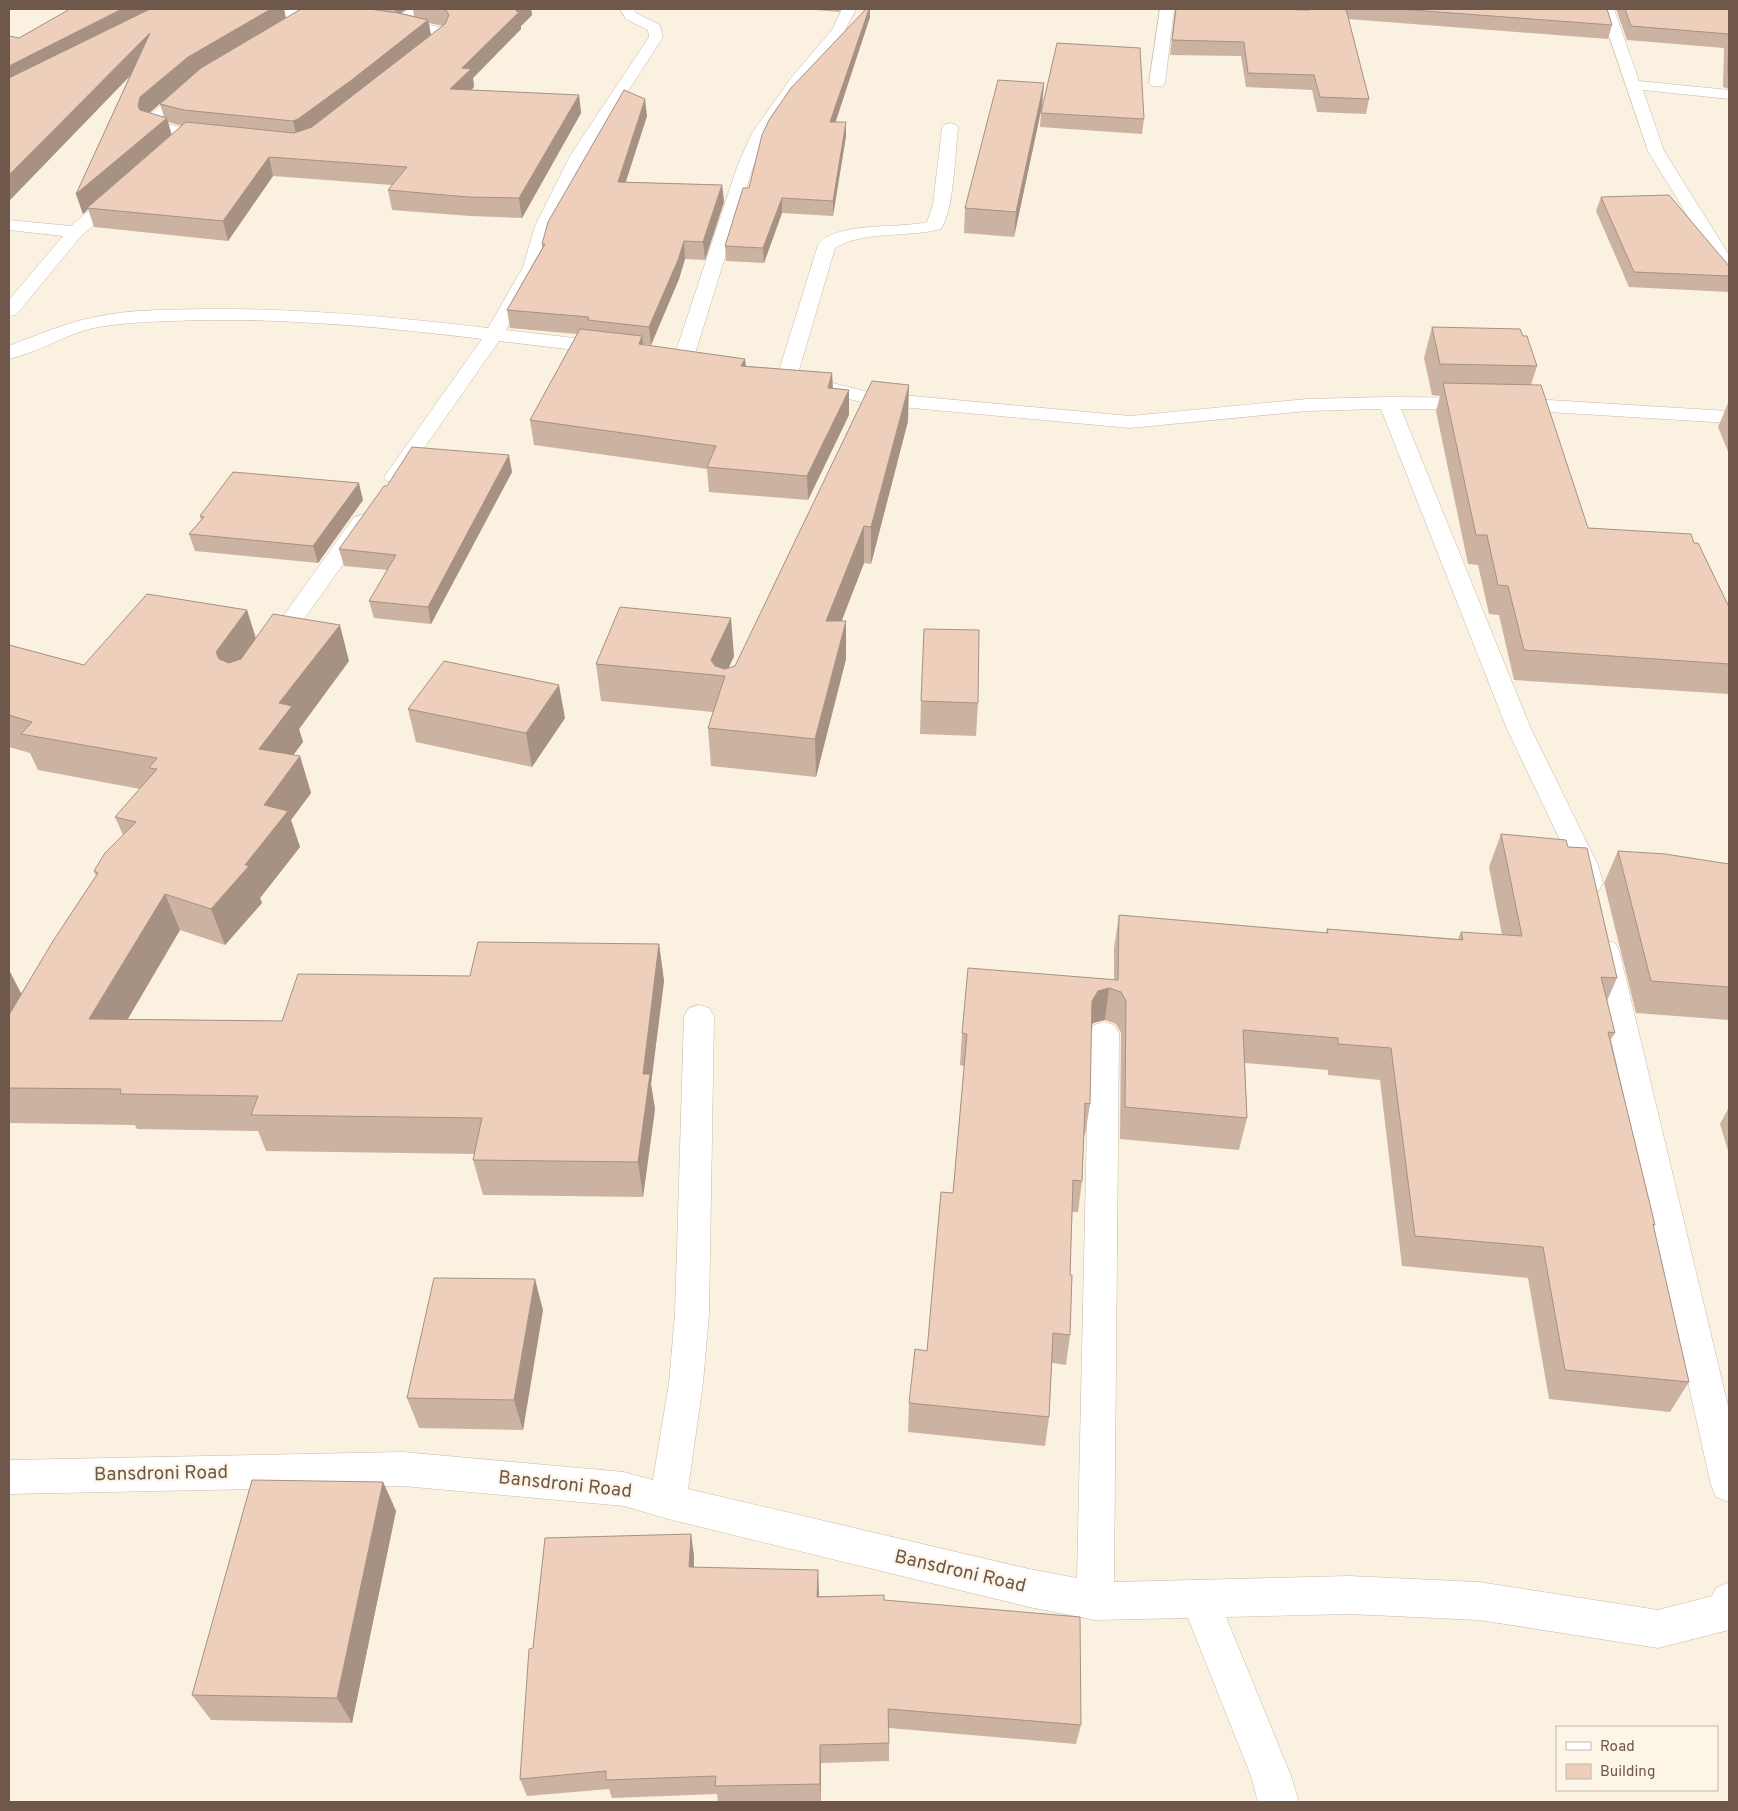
<svg xmlns="http://www.w3.org/2000/svg" width="1738" height="1811" font-family="Overpass,sans-serif">
	<style>
		.lines { fill: none; stroke-linecap: round; stroke-linejoin: round }
		.minor-casing { stroke: #c9b8a9; stroke-width: 1 }
		.minor { fill: #fff; fill-rule: evenodd }
		.wall { fill: #ccb2a1; fill-rule: evenodd }
		.shaded-wall { fill: #a69183 }
		.building { fill: #edcfbb; stroke: #a69183 }
		.labels { text-anchor: middle; dominant-baseline: central; stroke-width: 4.5; stroke-linejoin: round; paint-order: stroke }
		.near-street-label { font-size: 19px; fill: #6f584a; stroke: #fdf5e7 }
	</style>
	<rect width="100%" height="100%" fill="#faf1e1"/>
	<g class="lines">
		<g class="minor-casing">
			<g id="minor">
				<path d="M 211,9 C 226,8 307,6 314,15 L 307,19 L 218,13 Z"/>
				<path d="M 409,9 L 425,9 L 411,21 L 448,29 L 450,32 C 448,44 429,59 417,56 L 415,53 L 435,35 L 396,26 L 394,23 L 399,16 Z"/>
				<path d="M 620,9 L 634,9 L 636,13 L 660,25 L 663,37 L 586,156 L 553,226 L 541,267 L 506,330 L 608,342 L 615,344 L 618,348 L 615,352 L 608,354 L 499,341 L 401,481 L 394,483 L 387,481 L 384,477 L 482,339 C 391,328 300,319 208,320 C 172,321 135,321 98,327 C 67,333 40,352 9,359 L 9,346 C 37,335 65,323 95,317 C 131,309 168,310 204,309 C 300,308 394,317 488,328 L 523,267 L 535,226 L 570,156 L 649,37 L 648,30 L 626,19 Z"/>
				<polygon points="842,9 856,9 843,34 801,84 768,133 753,167 694,357 691,361 684,363 677,361 674,357 737,167 752,133 791,78 832,30"/>
				<polygon points="1160,9 1174,9 1165,83 1162,86 1152,86 1149,83"/>
				<polygon points="1600,9 1614,9 1639,81 1729,90 1729,99 1643,90 1664,151 1729,255 1729,274 1723,273 1720,269 1648,151"/>
				<polygon points="191,82 196,84 199,87 196,90 161,122 193,131 195,134 193,137 187,139 147,128 145,125 147,117 186,84"/>
				<path d="M 950,123 L 956,125 L 958,128 C 955,153 954,210 941,229 C 908,238 864,230 835,248 L 797,377 L 794,381 L 787,383 L 780,381 L 777,377 L 818,245 C 835,221 901,229 927,222 L 933,205 L 942,128 L 944,125 Z"/>
				<polygon points="120,188 126,189 128,193 126,197 81,236 16,315 9,316 9,300 63,236 9,230 9,220 71,226 114,189"/>
				<polygon points="812,378 869,392 1130,416 1307,399 1389,397 1516,398 1729,411 1729,423 1516,410 1401,409 1531,729 1598,865 1603,883 1599,890 1589,893 1579,890 1575,883 1572,865 1507,729 1381,409 1307,411 1130,428 869,404 805,388 802,384 805,380"/>
				<polygon points="362,515 370,517 373,522 280,653 272,655 264,653 260,648 264,643 354,517"/>
				<polygon points="1605,940 1615,943 1619,950 1729,1410 1729,1502 1716,1497 1711,1485 1591,950 1595,943"/>
				<polygon points="699,1005 709,1008 714,1016 709,1314 703,1383 688,1489 1029,1569 1077,1578 1089,1033 1094,1025 1104,1022 1114,1025 1119,1033 1114,1582 1349,1576 1479,1582 1658,1610 1712,1596 1716,1588 1729,1582 1729,1630 1658,1648 1479,1620 1349,1614 1226,1617 1291,1776 1299,1802 1258,1802 1251,1776 1188,1618 1095,1620 1029,1607 668,1519 624,1506 403,1486 9,1494 9,1460 403,1452 624,1472 653,1480 669,1383 675,1314 684,1016 689,1008"/>
			</g>
		</g>
		<use href="#minor" class="minor"/>
	</g>
	<g class="wall">
		<path d="M 70,9 L 284,9 L 286,18 L 301,9 L 289,9 L 407,9 L 401,13 L 414,16 L 413,9 L 531,9 L 532,15 L 521,26 L 521,29 L 473,78 L 474,87 L 471,90 L 579,95 L 581,113 L 522,218 L 471,216 L 392,210 L 388,190 L 392,185 L 273,176 L 228,241 L 94,227 L 88,209 L 83,214 L 76,194 L 130,76 L 9,201 L 19,38 ZM 429,23 L 443,26 L 431,35 ZM 165,99 L 160,104 L 164,117 L 149,113 ZM 168,122 L 182,126 L 172,135 Z"/>
		<polygon points="802,9 841,9 839,12"/>
		<polygon points="866,9 870,9 870,17 835,122 846,122 846,136 833,216 782,213 764,263 726,261 725,246 749,188"/>
		<polygon points="1175,9 1296,9 1297,10 1310,10 1310,9 1607,9 1612,25 1608,39 1348,19 1369,99 1366,114 1317,112 1312,90 1246,87 1241,56 1170,55"/>
		<polygon points="1616,9 1729,9 1729,89 1723,87 1724,48 1627,40"/>
		<polygon points="1044,83 1042,106 1014,237 964,233 965,208"/>
		<polygon points="1041,113 1144,119 1142,134 1040,127"/>
		<polygon points="647,116 625,182 722,185 724,202 705,260 685,259 679,279 651,345 643,344 643,345 745,359 746,366 832,373 833,388 849,390 849,415 808,500 709,492 707,469 534,445 530,420 577,334 510,328 507,310 542,248 542,244"/>
		<polygon points="1601,197 1729,266 1729,292 1629,287 1596,211"/>
		<polygon points="1432,327 1537,366 1531,385 1588,528 1694,543 1729,607 1729,694 1514,680 1499,615 1489,614 1478,565 1468,564 1436,411 1440,396 1432,395 1424,358"/>
		<polygon points="1728,403 1729,403 1729,454 1718,427"/>
		<polygon points="908,421 871,564 864,563 841,621 846,659 816,777 711,766 708,728 713,712 601,701 596,664 734,656 728,668 735,666"/>
		<polygon points="512,472 431,624 374,618 369,601 388,570 344,566 339,549 387,486"/>
		<polygon points="363,500 318,563 195,551 189,534 201,520 200,516"/>
		<polygon points="247,610 256,638 349,661 299,729 303,742 293,755 300,756 311,793 291,820 300,847 260,898 262,903 225,945 180,930 128,1019 282,1021 470,976 659,944 664,981 651,1084 655,1109 643,1197 483,1195 473,1160 474,1154 266,1151 258,1131 137,1129 135,1125 9,1123 9,970 21,994 96,876 94,871 123,835 115,817 140,789 38,770 30,753 9,747 9,645 84,665"/>
		<polygon points="921,701 978,703 976,736 920,734"/>
		<polygon points="408,709 565,718 532,767 416,742"/>
		<polygon points="1501,834 1568,847 1617,978 1607,1001 1615,1033 1610,1041 1655,1225 1653,1227 1689,1382 1670,1412 1549,1399 1528,1278 1402,1266 1380,1080 1328,1075 1328,1070 1245,1063 1247,1118 1239,1150 1120,1139 1121,1033 1116,1024 1105,1020 1093,1023 1091,1027 1090,1104 1085,1135 1084,1135 1082,1181 1078,1212 1072,1212 1070,1275 1070,1335 1066,1365 1052,1363 1049,1417 1045,1446 908,1432 909,1403 927,1351 953,1193 964,1066 960,1065 962,1033 1114,980 1114,948 1119,915 1326,933 1327,929 1458,939 1461,932 1502,935 1489,867"/>
		<polygon points="1618,851 1729,864 1729,1020 1636,1013 1604,883"/>
		<polygon points="1729,1107 1729,1154 1720,1124"/>
		<polygon points="543,1310 523,1430 419,1428 407,1398"/>
		<polygon points="383,1482 396,1511 352,1723 211,1720 192,1695"/>
		<polygon points="694,1555 694,1567 819,1591 819,1596 884,1600 1081,1725 1076,1744 889,1728 889,1761 821,1763 821,1802 718,1802 717,1794 612,1798 609,1789 527,1796 520,1779 533,1648"/>
	</g>
	<g class="shaded-wall">
		<polygon points="122,9 161,9 9,87 9,66"/>
		<polygon points="271,9 284,9 286,19 193,75 146,116 143,125 138,106 140,97 188,57"/>
		<polygon points="395,9 407,9 396,16"/>
		<polygon points="518,9 531,9 532,15 521,26 521,29 473,78 474,87 453,108 450,89 462,68"/>
		<polygon points="869,9 870,9 870,17 831,136 830,122"/>
		<polygon points="428,20 431,36 297,138 293,121"/>
		<polygon points="150,33 155,50 9,201 9,175"/>
		<polygon points="1044,83 1042,106 1014,237 1016,212"/>
		<polygon points="579,95 581,113 522,218 519,198"/>
		<polygon points="645,99 647,116 620,200 618,182"/>
		<polygon points="167,118 172,137 87,208 88,209 83,214 76,194"/>
		<polygon points="846,122 846,136 833,216 833,201"/>
		<polygon points="269,157 273,176 228,241 223,221"/>
		<polygon points="722,185 724,202 705,260 703,242"/>
		<polygon points="782,198 782,213 764,263 763,248"/>
		<polygon points="684,241 685,259 679,279 651,345 649,327"/>
		<polygon points="642,336 645,360 639,344"/>
		<polygon points="745,359 747,383 741,366"/>
		<polygon points="832,373 833,398 828,388"/>
		<polygon points="909,385 908,421 871,564 871,527"/>
		<polygon points="849,390 849,415 808,500 807,476"/>
		<polygon points="509,455 512,472 431,624 428,607"/>
		<polygon points="359,483 363,500 318,563 313,546"/>
		<polygon points="864,526 864,563 827,659 826,621"/>
		<polygon points="247,610 258,646 228,688 216,652"/>
		<polygon points="731,618 734,656 725,676 712,675 711,660"/>
		<polygon points="846,621 846,659 816,777 815,739"/>
		<polygon points="340,625 349,661 299,729 303,742 271,785 259,749 279,703"/>
		<polygon points="559,685 565,718 532,767 526,733"/>
		<polygon points="300,756 311,793 291,820 300,847 260,898 262,903 225,945 211,909 245,865 264,805"/>
		<polygon points="165,894 180,930 107,1054 89,1019"/>
		<polygon points="659,944 664,981 651,1084 655,1109 643,1197 638,1162 643,1074"/>
		<polygon points="9,970 24,999 9,1026"/>
		<polygon points="1109,988 1105,1020 1093,1023 1087,1033 1092,1001 1098,991"/>
		<polygon points="535,1279 543,1310 523,1430 514,1400"/>
		<polygon points="383,1482 396,1511 352,1723 337,1698"/>
		<polygon points="691,1534 694,1555 693,1587 689,1567"/>
		<polygon points="818,1570 819,1591 818,1617 817,1597"/>
		<polygon points="820,1745 821,1763 821,1802 820,1784"/>
	</g>
	<g class="building">
		<polygon points="70,9 122,9 9,66 9,36 19,38"/>
		<polygon points="150,9 271,9 188,57 140,97 138,106 140,110 167,118 76,194 150,33 9,175 9,78"/>
		<polygon points="301,9 369,9 398,13 428,20 353,79 298,119 293,121 184,110 160,104 201,68"/>
		<polygon points="441,9 518,9 516,11 519,12 462,68 471,69 450,89 579,95 519,198 468,197 388,190 407,167 269,157 223,221 87,208 186,122 294,133 312,127 445,24 449,15 446,10"/>
		<polygon points="866,9 869,9 830,122 846,122 833,201 782,198 763,248 725,246 743,188 749,188 762,135 769,120 791,88"/>
		<polygon points="1176,9 1296,9 1297,10 1310,10 1310,9 1346,9 1369,99 1320,97 1314,75 1248,73 1244,42 1172,40"/>
		<polygon points="1399,9 1607,9 1612,25"/>
		<polygon points="1625,9 1729,9 1729,34 1631,26"/>
		<polygon points="1729,34 1729,73 1728,73"/>
		<polygon points="1057,43 1140,48 1144,119 1041,113"/>
		<polygon points="998,80 1044,83 1016,212 965,208"/>
		<polygon points="624,90 645,99 618,182 722,185 703,242 684,241 678,260 649,327 588,320 589,317 507,310 545,244 542,244 548,222"/>
		<polygon points="1669,195 1729,266 1729,276 1634,272 1601,197"/>
		<polygon points="1432,327 1520,329 1523,336 1527,336 1537,366 1440,364"/>
		<polygon points="580,329 642,336 639,344 745,359 741,366 832,373 828,388 849,390 807,476 707,467 716,446 530,420"/>
		<polygon points="872,381 909,385 871,527 864,526 826,621 846,621 815,739 708,728 725,676 596,664 620,607 731,618 711,660 715,666 725,669 735,666"/>
		<polygon points="1443,383 1541,385 1588,528 1691,534 1694,543 1698,543 1729,607 1729,664 1524,650 1508,586 1498,585 1487,535 1476,535"/>
		<polygon points="412,447 509,455 428,607 369,601 396,555 339,549 384,486 387,486"/>
		<polygon points="233,472 359,483 313,546 189,534 204,517 200,516"/>
		<polygon points="147,594 247,610 216,652 219,659 229,663 241,659 273,614 340,625 279,703 292,706 259,749 300,756 264,805 288,811 245,865 249,866 211,909 165,894 89,1019 282,1021 298,974 470,976 478,942 659,944 643,1074 650,1074 638,1162 473,1160 482,1118 251,1115 258,1096 120,1094 121,1089 9,1088 9,1015 53,941 98,873 94,871 105,853 136,822 115,817 157,769 149,768 157,758 21,734 32,722 9,715 9,645 84,665"/>
		<polygon points="924,629 979,630 978,703 921,701"/>
		<polygon points="444,661 559,685 526,733 408,709"/>
		<polygon points="1501,834 1566,840 1568,847 1587,848 1617,978 1601,977 1615,1033 1608,1032 1655,1225 1653,1224 1689,1382 1565,1370 1543,1247 1415,1236 1391,1048 1338,1044 1338,1038 1243,1030 1247,1118 1125,1107 1126,1001 1121,992 1109,988 1098,991 1092,1001 1090,1104 1085,1103 1082,1181 1073,1180 1070,1275 1072,1275 1070,1335 1053,1333 1049,1417 909,1403 915,1349 927,1351 941,1192 953,1193 967,1034 962,1033 968,968 1118,980 1119,915 1328,933 1327,929 1463,940 1461,932 1522,936"/>
		<polygon points="1618,851 1665,854 1729,864 1729,987 1651,981"/>
		<polygon points="434,1278 535,1279 514,1400 407,1398"/>
		<polygon points="252,1480 383,1482 337,1698 192,1695"/>
		<polygon points="691,1534 689,1567 818,1570 817,1597 884,1595 884,1600 1080,1617 1081,1725 888,1709 889,1743 820,1745 820,1784 715,1786 716,1776 606,1780 606,1771 520,1779 529,1649 533,1648 545,1538"/>
	</g>
	<g class="labels">
		<g class="near-street-label">
			<text transform="translate(161 1474) rotate(-1)">Bansdroni Road</text>
			<text transform="translate(565 1485) rotate(6)">Bansdroni Road</text>
			<text transform="translate(960 1572) rotate(13)">Bansdroni Road</text>
		</g>
	</g>
	<rect width="1738" height="1811" fill="none" stroke="#6f584a" stroke-width="20"/>
	<rect x="1556" y="1726" width="162" height="65" fill="#fdf5e7" stroke="#c4b6a8"/>
	<rect x="1566" y="1742" width="25" height="8" fill="#ffffff" stroke="#c4b6a8"/>
	<text x="1600" y="1751" font-size="15" fill="#6f584a">Road</text>
	<rect x="1566" y="1764" width="25" height="15" fill="#edcfbb" stroke="#c4b6a8"/>
	<text x="1600" y="1776" font-size="15" fill="#6f584a">Building</text>
</svg>
